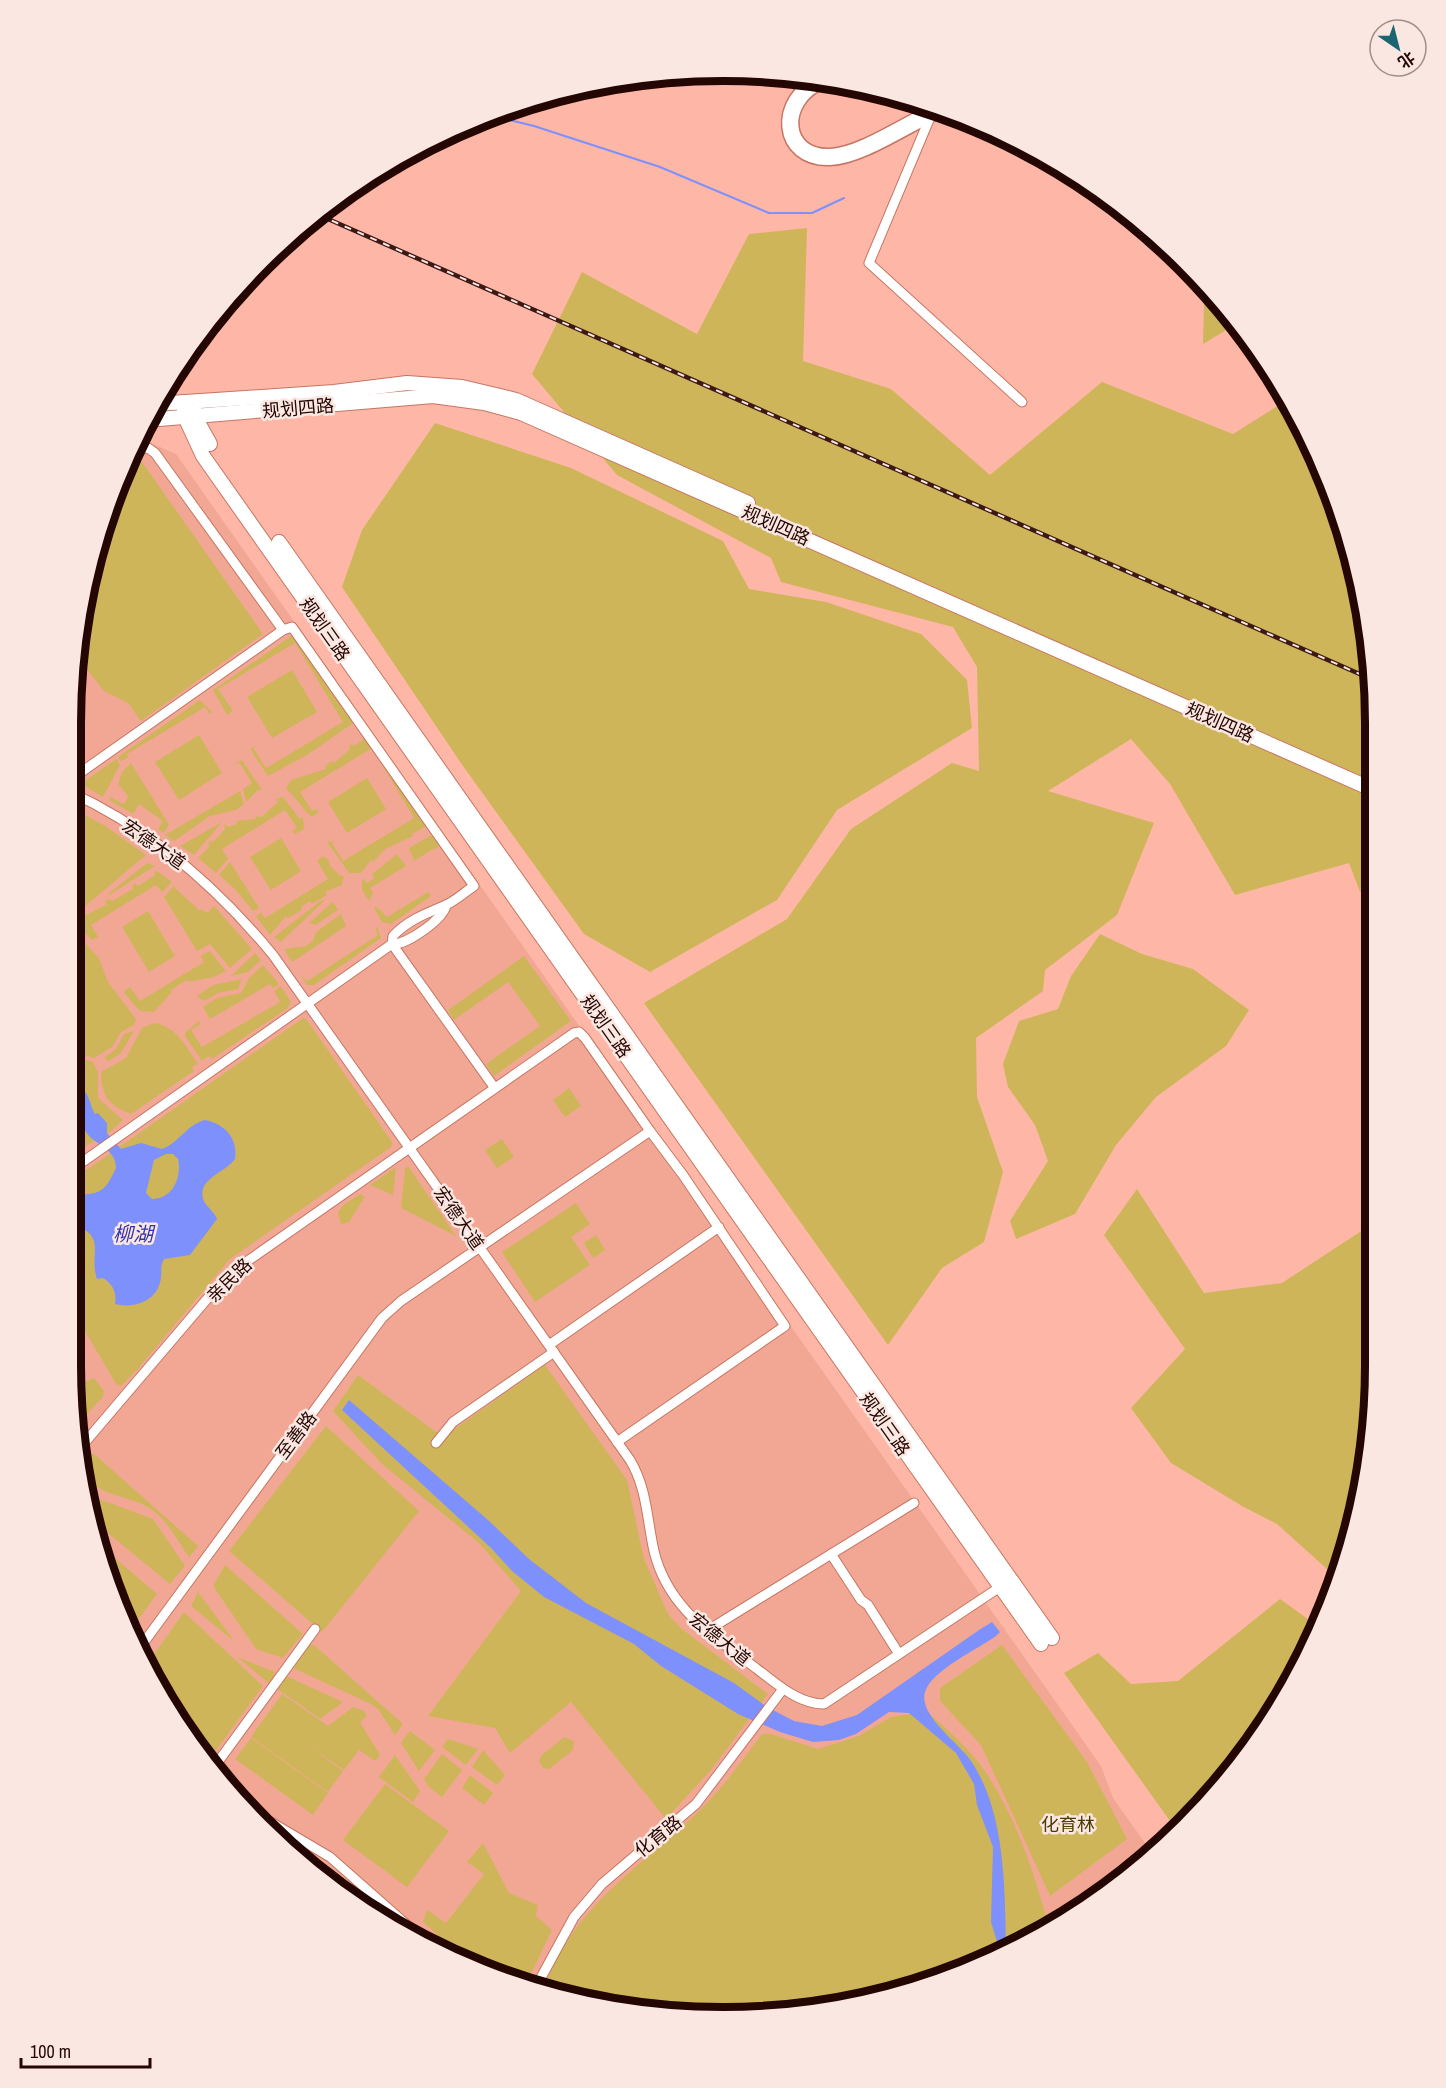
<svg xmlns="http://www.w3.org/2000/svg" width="1446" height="2088" font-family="'Archivo Narrow','Noto Sans SC',sans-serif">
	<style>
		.built { fill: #f2a795 }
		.green { fill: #cfb55a }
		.water { fill: #7e90fb; fill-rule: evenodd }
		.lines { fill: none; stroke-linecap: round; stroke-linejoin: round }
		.stream { stroke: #7e90fb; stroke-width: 2 }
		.street-casing { stroke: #c77562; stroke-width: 11 }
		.secondary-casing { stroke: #c77562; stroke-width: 16 }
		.highway-casing { stroke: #c77562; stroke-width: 19 }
		.street { stroke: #fff; stroke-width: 9 }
		.secondary { stroke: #fff; stroke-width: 14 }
		.highway { stroke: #fff; stroke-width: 16 }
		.rail-casing { stroke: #3c1914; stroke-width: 4.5 }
		.rail { stroke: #fae7e2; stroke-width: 2; stroke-dasharray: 7; stroke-linecap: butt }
		.labels { text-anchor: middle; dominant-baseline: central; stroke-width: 5; stroke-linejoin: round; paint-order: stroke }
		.street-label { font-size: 18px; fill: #240602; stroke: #fae7e2 }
		.park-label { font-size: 18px; fill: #4a3c00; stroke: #fae7e2 }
		.water-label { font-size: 20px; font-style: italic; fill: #3333ad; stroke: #fae7e2 }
		.rim { fill: none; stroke: #240602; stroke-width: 8 }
	</style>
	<rect width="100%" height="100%" fill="#feb7a6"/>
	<polygon class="built" points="137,437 176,454 1101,1766 1113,1798 1153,1854 1120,1883 1012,1950 850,2005 723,2017 638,2012 473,1968 396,1930 293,1856 180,1727 120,1615 93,1534 70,1365 71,723 83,596"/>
	<g class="green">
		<polygon points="807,228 803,361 891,389 990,475 1102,382 1233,434 1287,400 1308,434 1363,596 1376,723 1375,885 1360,892 1349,863 1235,895 1170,784 1131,739 1048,791 1154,823 1117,915 1045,970 1043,991 976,1038 977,1097 1003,1172 984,1242 942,1268 888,1345 644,1003 787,919 851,829 952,763 979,771 977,667 953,627 781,582 771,558 617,475 532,374 582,272 697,334 749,234"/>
		<polygon points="1210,290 1238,323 1203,344 1204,303"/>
		<polygon points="435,423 571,468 723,541 749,589 826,602 921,634 967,680 972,728 837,810 777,900 650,972 584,934 463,766 342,587 362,530"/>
		<polygon points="128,462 142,462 263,634 141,721 128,703 104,691 77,657 83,596"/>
		<polygon points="294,634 353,723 307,755 268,776 250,749 255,746 254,749 266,768 343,722 295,643 218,689 233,711 227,715 213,690"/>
		<polygon points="292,670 317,712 272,738 247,697"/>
		<polygon points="200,700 212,712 210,714 205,707 127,754 128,758 121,761 118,757"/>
		<polygon points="199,735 222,773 179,800 155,762"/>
		<polygon points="361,737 369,741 425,822 425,827 412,834 413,836 385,849 373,862 371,860 361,873 349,873 327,842 334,841 332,843 343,861 414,818 372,748 300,792 312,811 317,809 319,812 311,817 286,788 291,780 326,769 325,766 332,761 334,763 350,749 349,746 352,744 354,746 363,740"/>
		<polygon points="116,759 120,765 103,797 83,785 83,782"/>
		<polygon points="242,760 262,790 258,790 246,802 243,789 252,783 240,763 233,765"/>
		<polygon points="131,763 169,825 163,833 158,829 163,821 139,804 133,814 109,800 110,797 124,804 128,796 118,784 122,772"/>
		<polygon points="367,778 386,809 347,833 328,802"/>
		<polygon points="240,791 244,804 236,810 210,816 174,841 165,835"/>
		<polygon points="283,797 300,819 303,817 304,829 295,834 292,831 297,828 285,810 222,849 228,859 216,873 198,858 210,846 208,844 211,840 213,842 225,829 224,824 228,827 237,824 236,821 256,819 255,816 261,817 278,802 276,799"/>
		<polygon points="71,807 107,827 146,855 71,918"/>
		<polygon points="222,822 194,855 180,846"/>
		<polygon points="430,836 436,836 439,842 437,850 435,848 414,861 409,848"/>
		<polygon points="281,838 301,871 271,890 250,857"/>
		<polygon points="397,854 406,866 370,888 373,893 369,901 362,890 362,881 364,879 367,883 374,879 372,874"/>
		<polygon points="323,856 330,861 328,863 339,875 344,876 342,885 325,892 327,895 312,904 310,901 301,907 302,910 288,918 286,916 270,935 256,916 261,913 265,918 328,879 317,861"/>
		<polygon points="230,862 259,908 253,911 235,889 219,875"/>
		<polygon points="147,863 155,866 109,895 108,894"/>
		<polygon points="157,871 172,882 162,892 156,885 91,925 98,937 92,940 78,926 78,919 107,904 105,901 110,899 112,901 133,889 132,886 135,883 138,886 155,875 154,872"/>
		<polygon points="175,885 175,888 200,911 202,909 207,913 214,906 252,949 230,968 210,944 197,951 164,897"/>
		<polygon points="428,892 431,896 391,924 382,922 374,908 377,907 387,917"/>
		<polygon points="326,899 281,942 274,937 319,902"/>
		<polygon points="333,902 338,910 315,925 309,923"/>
		<polygon points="148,911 175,956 149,972 122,927"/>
		<polygon points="341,914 346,926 292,962 284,949 306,946 313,941 316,932"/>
		<polygon points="377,927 381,938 314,985 307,985 300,974 307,981 378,935 375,929"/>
		<polygon points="71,931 74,931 99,958 108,982 136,1019 134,1025 121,1032 112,1047 94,1058 71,1051"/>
		<polygon points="1100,934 1142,954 1193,969 1249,1010 1226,1046 1156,1097 1116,1145 1075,1214 1016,1239 1010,1221 1048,1161 1035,1125 1008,1087 1003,1064 1019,1021 1058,1009 1071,976"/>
		<polygon points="210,951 226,971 214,977 188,982 186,980 171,990 172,992 154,1012 140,1011 125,994 124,991 130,987 140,1001 204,962 200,956"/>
		<polygon points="255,953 261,960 248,972 231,976"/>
		<polygon points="524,956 571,1021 494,1076 486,1064 540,1026 508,982 454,1020 448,1010"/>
		<polygon points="263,965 279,984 273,988 270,984 210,1019 203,1007 217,998 241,993 249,978"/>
		<polygon points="242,979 238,989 218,993 204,1001 197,996 213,985"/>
		<polygon points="281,986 291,1002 288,1008 212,1059 209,1056 202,1061 185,1036 185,1033 199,1021 201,1024 191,1030 202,1047 280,1002 274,991"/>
		<polygon points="303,1018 307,1020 392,1142 391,1147 230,1259 137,1370 121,1386 116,1384 71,1307 70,1175 88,1169"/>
		<path d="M 154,1023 C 176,1026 186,1046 198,1064 L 192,1067 L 194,1071 L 131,1114 C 108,1105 102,1097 101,1072 L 126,1058 L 142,1028 Z"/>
		<polygon points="134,1031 121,1053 109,1061 104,1058 116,1049 124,1034"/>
		<polygon points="70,1054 93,1062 98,1072 98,1098 123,1120 111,1131 74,1153 70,1152"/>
		<polygon points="569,1088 581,1106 565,1117 553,1100"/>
		<polygon points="502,1139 514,1157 497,1168 485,1150"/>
		<polygon points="408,1166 456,1236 401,1208 405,1169"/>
		<polygon points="396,1167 393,1195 370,1185"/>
		<polygon points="1137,1189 1204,1293 1282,1283 1375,1222 1376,1365 1363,1493 1337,1578 1277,1524 1242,1506 1171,1463 1131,1408 1185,1349 1104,1235"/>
		<polygon points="360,1194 365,1197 349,1222 341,1224 338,1213 342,1206"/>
		<polygon points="576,1203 590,1224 571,1237 590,1265 535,1302 502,1252"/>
		<polygon points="596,1235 605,1250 593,1258 584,1243"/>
		<polygon points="545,1365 627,1480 644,1559 668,1614 682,1629 768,1694 711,1770 666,1819 571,1702 510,1753 495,1728 428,1716 521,1591 479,1543 382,1464 333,1411 358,1375 443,1437"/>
		<polygon points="94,1378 104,1391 103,1397 86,1415 76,1405 73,1387"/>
		<polygon points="326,1426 419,1511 322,1632 229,1551"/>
		<path d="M 93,1453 L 198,1546 L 189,1557 C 178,1542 167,1519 151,1509 C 129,1494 88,1497 84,1466 Z"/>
		<polygon points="87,1491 91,1496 153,1519 185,1566 170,1584 91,1519"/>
		<polygon points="95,1541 157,1594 129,1632 120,1615"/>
		<polygon points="225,1565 303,1634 283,1658 256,1649 213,1586"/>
		<polygon points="198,1592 235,1642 191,1606"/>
		<polygon points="1280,1599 1319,1627 1265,1728 1178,1832 1064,1673 1098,1653 1131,1684 1178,1681"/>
		<polygon points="184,1612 263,1686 209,1760 180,1727 147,1664"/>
		<polygon points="309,1645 314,1645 403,1724 395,1735 378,1709 371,1704 295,1669 293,1666"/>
		<polygon points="1002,1645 1087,1762 1127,1839 1050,1896 981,1745 940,1701 940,1688"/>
		<polygon points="237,1657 275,1672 270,1684"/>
		<polygon points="286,1676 343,1702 320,1719 276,1688"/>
		<polygon points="282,1694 328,1726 353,1707 364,1711 367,1716 360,1722 380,1755 375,1761 359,1750 344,1770 305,1743 343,1771 328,1792 251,1737"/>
		<path d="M 926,1711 C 948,1730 971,1750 987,1774 C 1017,1820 1035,1874 1049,1927 L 1012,1950 L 850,2005 L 723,2017 L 638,2012 L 545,1987 C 572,1907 641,1867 698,1812 C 722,1789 742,1760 762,1734 L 771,1734 L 818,1749 L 859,1736 L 891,1717 Z"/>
		<polygon points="410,1731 435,1750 419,1771 401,1743"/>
		<polygon points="564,1737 574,1741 573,1750 549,1769 543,1768 539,1761 541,1756"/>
		<polygon points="251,1738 328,1793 313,1815 235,1759"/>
		<polygon points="448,1739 478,1749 466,1765 442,1747"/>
		<polygon points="483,1750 505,1775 497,1785 472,1767"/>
		<polygon points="442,1754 462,1770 442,1797 429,1787 424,1779"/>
		<polygon points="395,1755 420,1791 413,1802 379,1777"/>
		<polygon points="470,1775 493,1793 484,1805 462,1788"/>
		<polygon points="385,1784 449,1831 407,1887 343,1840"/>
		<polygon points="275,1836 327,1868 399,1931 293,1856"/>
		<polygon points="483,1843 509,1893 538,1905 536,1916 552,1930 527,1982 476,1969 423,1922 427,1910 446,1923 484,1874 467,1862"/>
	</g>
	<g class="water">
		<path d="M 71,1084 C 91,1090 87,1099 95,1114 L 98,1113 L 107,1123 L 107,1133 L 121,1149 L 141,1143 L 162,1149 C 179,1143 186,1125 205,1120 C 225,1124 238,1138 235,1159 C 225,1173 198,1178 203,1199 C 206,1207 214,1211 217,1219 L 190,1255 L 164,1259 C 160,1267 162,1269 161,1277 C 159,1301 134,1309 115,1304 C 117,1293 113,1284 103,1278 L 97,1279 C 88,1252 109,1237 71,1223 L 70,1198 C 98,1190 102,1199 116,1168 C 116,1148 94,1145 86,1132 C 82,1126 81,1120 76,1115 L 71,1114 ZM 166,1154 L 173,1154 L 178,1159 C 182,1177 173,1199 152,1199 L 146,1193 L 154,1160 Z"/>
		<path d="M 349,1400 L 488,1520 L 529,1559 L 586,1603 L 734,1683 L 767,1707 L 794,1721 L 822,1726 L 857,1715 L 979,1630 L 992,1622 L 1000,1632 L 996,1636 C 978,1649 932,1670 925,1692 C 918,1715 958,1742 971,1761 C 1006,1812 1005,1893 1006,1952 L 998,1955 L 999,1948 L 991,1922 L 993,1847 L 977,1805 L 974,1784 L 956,1753 L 909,1713 L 889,1712 L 856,1734 L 839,1740 L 813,1742 L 780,1732 L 738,1714 L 661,1666 L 634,1644 L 544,1597 L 512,1571 L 491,1548 L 342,1410 Z"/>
	</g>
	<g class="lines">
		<polyline class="stream" points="489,115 534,126 660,167 769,213 812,213 844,198"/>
		<g class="street-casing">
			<g id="street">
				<polyline points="931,115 869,263 1022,402"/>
				<polyline points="133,449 148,448 155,453 283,630"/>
				<path d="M 70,780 L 283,630 L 292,627 L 474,886 C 465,892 455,901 446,905 C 427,913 408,920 393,936 L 392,944 L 494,1087"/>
				<path d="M 70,792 C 151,829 217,887 273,955 L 630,1460 C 647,1488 647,1520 654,1551 C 668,1609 713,1635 757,1669 C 776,1683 798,1704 824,1704 L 1000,1587"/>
				<path d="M 70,1166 L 84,1161 L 392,944 C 405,946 444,919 446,905"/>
				<polyline points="549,1345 719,1227"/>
				<polyline points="436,1443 453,1422 554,1352"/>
				<polyline points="81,1447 213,1292 239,1267 574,1033 579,1032 585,1038 650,1131"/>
				<polyline points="831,1554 861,1600 868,1605 899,1654"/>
				<polyline points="705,1632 914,1503"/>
				<polyline points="139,1649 382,1318 401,1301 650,1131 683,1175 785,1326 617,1442"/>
				<polyline points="215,1766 315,1629"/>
				<polyline points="254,1812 330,1857 432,1947"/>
				<polyline points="537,1985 574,1917 602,1884 696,1804 783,1689"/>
			</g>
		</g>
		<g class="secondary-casing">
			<g id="secondary">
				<polyline points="183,402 185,417 203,456 1041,1644"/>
				<polyline points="156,404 334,392 407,383 462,387 516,400 748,503"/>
				<polyline points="194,409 195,417 210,444"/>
				<polyline points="147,420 433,396 484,403 521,413 1376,791"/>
				<polyline points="279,542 1052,1638"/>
			</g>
		</g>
		<g class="highway-casing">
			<path id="highway" d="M 822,80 C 776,100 781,159 830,157 C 860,156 904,126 932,113"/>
		</g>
		<use href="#street" class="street"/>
		<use href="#secondary" class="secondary"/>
		<use href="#highway" class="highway"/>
		<g class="rail-casing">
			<polyline id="rail" points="319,215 1371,679"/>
		</g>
		<use href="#rail" class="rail"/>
	</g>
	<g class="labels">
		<g class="street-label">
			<text transform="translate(298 408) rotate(-5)">规划四路</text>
			<text transform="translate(776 525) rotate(24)">规划四路</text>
			<text transform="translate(325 629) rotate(55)">规划三路</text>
			<text transform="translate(1220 722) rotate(24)">规划四路</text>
			<text transform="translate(154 844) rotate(35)">宏德大道</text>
			<text transform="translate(606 1026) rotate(55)">规划三路</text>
			<text transform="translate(459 1218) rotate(55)">宏德大道</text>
			<text transform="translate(229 1280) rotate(-44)">亲民路</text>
			<text transform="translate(885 1424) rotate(55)">规划三路</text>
			<text transform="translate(296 1435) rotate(-53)">至善路</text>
			<text transform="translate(720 1639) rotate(39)">宏德大道</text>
			<text transform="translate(658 1836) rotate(-39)">化育路</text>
		</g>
		<g class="park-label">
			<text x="1068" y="1824">化育林</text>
		</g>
		<g class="water-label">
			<text x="133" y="1233">柳湖</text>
		</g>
	</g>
	<path d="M0 0H1446V2088H0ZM723 81H723A642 642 0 0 1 1365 723V1365A642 642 0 0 1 723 2007H723A642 642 0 0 1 81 1365V723A642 642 0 0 1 723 81Z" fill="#fae7e2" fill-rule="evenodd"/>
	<path class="rim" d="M723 81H723A642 642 0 0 1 1365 723V1365A642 642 0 0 1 723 2007H723A642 642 0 0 1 81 1365V723A642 642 0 0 1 723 81Z"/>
	<g transform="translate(1398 48) rotate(145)"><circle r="28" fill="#fae7e2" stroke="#a48d88" stroke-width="1.5"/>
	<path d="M0-4.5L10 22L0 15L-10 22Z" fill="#1b6472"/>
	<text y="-9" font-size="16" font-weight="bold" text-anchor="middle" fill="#240602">北</text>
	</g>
	<path d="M21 2058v9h129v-9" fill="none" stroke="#240602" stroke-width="3"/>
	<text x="30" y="2058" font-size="18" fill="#240602" stroke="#fae7e2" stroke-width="4.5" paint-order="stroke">100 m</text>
</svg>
